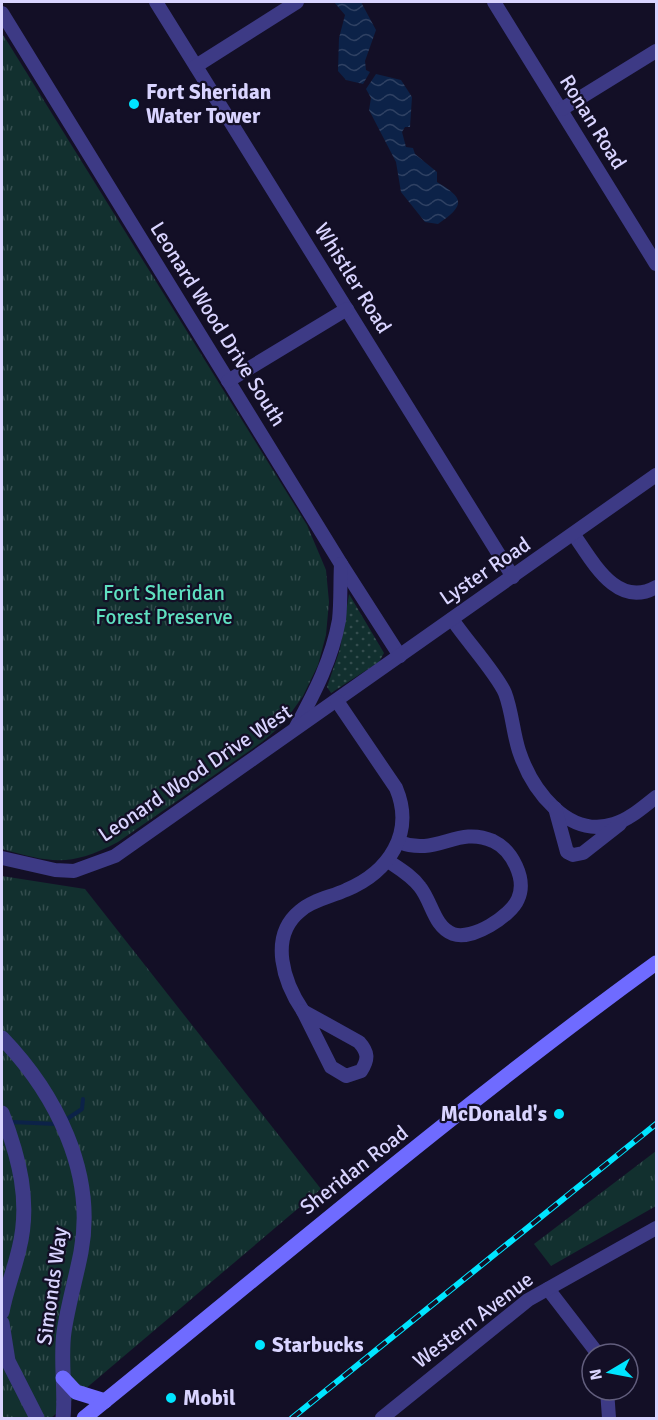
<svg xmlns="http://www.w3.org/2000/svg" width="658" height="1420" font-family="Signika,sans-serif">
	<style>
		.grass { fill: url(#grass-dots) }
		.park { fill: url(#park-tufts) }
		.water { fill: url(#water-waves) }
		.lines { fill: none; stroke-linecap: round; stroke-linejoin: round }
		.stream { stroke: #0c2248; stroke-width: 4 }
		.minor { stroke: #3d3a85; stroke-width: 14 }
		.tertiary { stroke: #3d3a85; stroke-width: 15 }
		.secondary { stroke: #6f6bff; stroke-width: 15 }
		.rail-casing { stroke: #00e5ff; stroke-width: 6 }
		.rail { stroke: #130f26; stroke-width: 4; stroke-dasharray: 11; stroke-linecap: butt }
		.poi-dot { fill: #00e5ff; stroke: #130f26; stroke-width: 2 }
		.labels { text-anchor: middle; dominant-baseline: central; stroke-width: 4.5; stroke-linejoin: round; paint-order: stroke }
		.poi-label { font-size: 21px; font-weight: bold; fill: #d9d4ff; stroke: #130f26; text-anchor: start }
		.street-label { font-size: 21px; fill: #d9d4ff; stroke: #130f26 }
		.park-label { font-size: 21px; fill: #5fe0c0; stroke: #130f26 }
	</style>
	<defs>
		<pattern id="grass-dots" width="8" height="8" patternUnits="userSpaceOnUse" patternTransform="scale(1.5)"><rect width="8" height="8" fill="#12302f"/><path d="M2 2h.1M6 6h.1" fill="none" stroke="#344d4e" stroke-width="1.8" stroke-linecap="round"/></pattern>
		<pattern id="park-tufts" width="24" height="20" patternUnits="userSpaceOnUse" patternTransform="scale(1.5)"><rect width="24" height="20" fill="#12302f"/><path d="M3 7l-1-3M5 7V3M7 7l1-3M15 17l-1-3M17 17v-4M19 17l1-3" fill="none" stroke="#344d4e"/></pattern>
		<pattern id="water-waves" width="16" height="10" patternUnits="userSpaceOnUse" patternTransform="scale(1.5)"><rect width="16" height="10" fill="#0c2248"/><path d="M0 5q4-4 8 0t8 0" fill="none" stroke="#2f4163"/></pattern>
	</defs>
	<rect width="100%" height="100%" fill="#130f26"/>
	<polygon class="grass" points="349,594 384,653 379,662 331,693 327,687 340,649"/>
	<g class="park">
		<path d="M 2,33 L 307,525 L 326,570 L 329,602 L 326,635 L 318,665 L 303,696 L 283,724 L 262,742 L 118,842 C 71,867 51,863 2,849 Z"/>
		<polygon points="2,876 85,889 321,1189 51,1418 2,1418"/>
		<polygon points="656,1151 656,1206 551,1266 534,1244"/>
	</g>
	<g class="water">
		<polygon points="334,2 361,2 376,30 365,61 366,70 370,72 363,84 346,80 338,71 339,38 345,15"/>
		<path d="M 376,74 L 401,80 L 412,97 L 410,127 L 405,127 L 402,132 L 406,147 L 413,148 L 415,154 L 437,172 L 437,182 C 464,198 466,205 438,224 L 425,222 L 401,192 L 396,162 L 369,110 L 371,98 L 366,89 Z"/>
	</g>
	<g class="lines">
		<g class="stream">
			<polyline points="64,1121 82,1109 83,1099"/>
			<polyline points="11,1122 57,1124"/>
		</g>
		<g class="minor">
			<polyline points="156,2 513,577"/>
			<polyline points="494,2 656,264"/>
			<polyline points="2,13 341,564 400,656"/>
			<polyline points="196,66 297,2"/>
			<polyline points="562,109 656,51"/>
			<polyline points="228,381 347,309"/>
			<path d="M 574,535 C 593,562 617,609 656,587"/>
			<path d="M 452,619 C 465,639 497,674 505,693 C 512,711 513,733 519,751 C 532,790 568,839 614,824 C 630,819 643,807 656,797"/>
			<path d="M 296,727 C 315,692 332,659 339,620 C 341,602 340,583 341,564"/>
			<polyline points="555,808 567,852 573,855 583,853 620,824"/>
			<polyline points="2,858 55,870 74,871 115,856 656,475"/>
			<path d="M 388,861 C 400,869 412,876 420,887 C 432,902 434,927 453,934 C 472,941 511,916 518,899 C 527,879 512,850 493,841 C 457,825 437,857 399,842"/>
			<path d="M 303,1011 C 284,983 268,937 300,911 C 312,900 331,897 346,890 C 389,872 415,833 396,788 L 337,701"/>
			<path d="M 303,1011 L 359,1042 C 368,1052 369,1059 361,1071 L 346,1076 L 331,1067 Z"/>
			<polyline points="548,1289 598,1354"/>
			<polyline points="607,1390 609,1418"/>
			<polyline points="382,1418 528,1300 656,1228"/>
		</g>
		<g class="tertiary">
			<path d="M 2,1038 C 55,1093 96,1172 81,1252 C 76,1278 68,1305 64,1332 C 60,1361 66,1390 63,1418"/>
			<path d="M 2,1113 C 19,1157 31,1202 19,1249 C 14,1271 6,1290 2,1312"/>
			<polyline points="2,1323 8,1361 37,1418"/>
		</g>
		<g class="secondary">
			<polyline points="63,1378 76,1392 105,1401"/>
			<path d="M 84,1418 C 273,1265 459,1106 656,963"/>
		</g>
		<g class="rail-casing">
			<polyline id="rail" points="292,1418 656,1124"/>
		</g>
		<use href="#rail" class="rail"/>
	</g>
	<g class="poi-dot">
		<circle cx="134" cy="104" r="6"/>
		<circle cx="559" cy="1114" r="6"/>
		<circle cx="260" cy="1345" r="6"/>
		<circle cx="171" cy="1398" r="6"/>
	</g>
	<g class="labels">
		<g class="poi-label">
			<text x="146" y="92">Fort Sheridan<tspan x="146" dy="24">Water Tower</tspan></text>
			<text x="547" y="1114" text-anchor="end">McDonald's</text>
			<text x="272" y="1345">Starbucks</text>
			<text x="183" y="1398">Mobil</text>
		</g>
		<g class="street-label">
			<text transform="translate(593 122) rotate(58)">Ronan Road</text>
			<text transform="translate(353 278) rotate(58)">Whistler Road</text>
			<text transform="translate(218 324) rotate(58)">Leonard Wood Drive South</text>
			<text transform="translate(485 571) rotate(-34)">Lyster Road</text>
			<text transform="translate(195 773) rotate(-34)">Leonard Wood Drive West</text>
			<text transform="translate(354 1170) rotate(-38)">Sheridan Road</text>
			<text transform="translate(52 1286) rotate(-82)">Simonds Way</text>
			<text transform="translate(473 1320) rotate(-37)">Western Avenue</text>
		</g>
		<g class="park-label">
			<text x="164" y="593">Fort Sheridan<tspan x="164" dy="24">Forest Preserve</tspan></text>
		</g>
	</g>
	<rect width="658" height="1420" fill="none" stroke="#d9d4ff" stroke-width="6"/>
	<g transform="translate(610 1372) rotate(260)"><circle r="28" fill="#130f26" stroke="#625e7d" stroke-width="1.5"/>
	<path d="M0-4.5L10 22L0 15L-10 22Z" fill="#00e5ff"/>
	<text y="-9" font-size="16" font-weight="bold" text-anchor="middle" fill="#d9d4ff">N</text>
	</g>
</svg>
